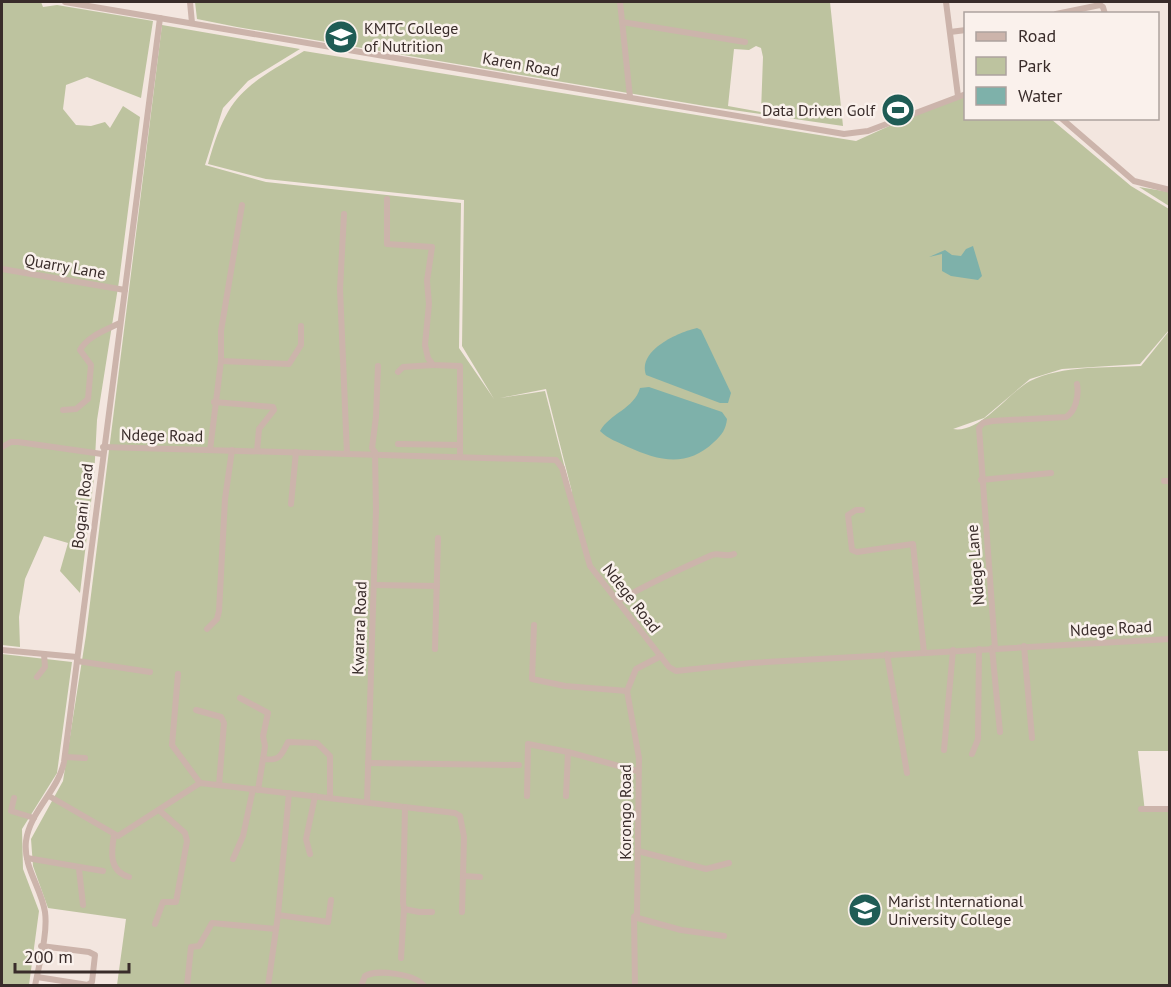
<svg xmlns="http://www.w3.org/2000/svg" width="1171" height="987" font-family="'PT Sans',sans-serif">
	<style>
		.green { fill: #bdc39f; fill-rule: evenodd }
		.water { fill: #7eb1aa }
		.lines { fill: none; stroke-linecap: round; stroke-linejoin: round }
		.minor { stroke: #ccb4ab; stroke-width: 6 }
		.labels { text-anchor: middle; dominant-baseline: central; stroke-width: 5; stroke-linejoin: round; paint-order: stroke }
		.poi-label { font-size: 16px; fill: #392c2a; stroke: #faf1ec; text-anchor: start }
		.street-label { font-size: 16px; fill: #392c2a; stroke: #faf1ec }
	</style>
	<rect width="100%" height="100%" fill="#f3e6df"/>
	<g class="green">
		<polygon points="2,2 41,2 43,7 57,5 153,21 141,98 87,77 66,85 63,109 76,125 91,126 105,122 110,128 123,106 140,117 119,281 97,420 94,478 80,593 60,571 68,543 44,536 25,579 19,617 20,647 2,645"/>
		<path d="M 195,2 L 830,2 L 843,126 L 705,106 L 237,27 L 197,19 ZM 756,46 L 761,48 L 763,57 L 761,112 L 728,106 L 734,49 L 749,50 Z"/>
		<path d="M 162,25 L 300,49 L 248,81 L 223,108 L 205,165 L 266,182 L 461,203 L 459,348 L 494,399 L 462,346 L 464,200 L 266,179 L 208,164 C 228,93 244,87 304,51 L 856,141 L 949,99 L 965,97 L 966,118 L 1051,119 L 1131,186 L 1169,209 L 1169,330 L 1140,364 L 1062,369 L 1030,379 L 984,418 L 953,429 C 980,434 1008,393 1030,381 C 1063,365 1105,368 1141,366 L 1169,331 L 1169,751 L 1138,751 L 1145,812 L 1169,812 L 1169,985 L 117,985 L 126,919 L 48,908 L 33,866 L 31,839 L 63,781 L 86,635 ZM 546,389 L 572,492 L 571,492 L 545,391 L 500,398 Z"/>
		<polygon points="1139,187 1169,192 1169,206"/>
		<polygon points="2,654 72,662 57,773 22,829 23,869 39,911 29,985 2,986"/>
	</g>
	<g class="water">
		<polygon points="973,246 982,276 978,280 951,276 942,271 942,254 929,257 945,250 952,255 961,256 966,249"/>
		<path d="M 697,328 L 701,330 L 731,393 L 728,403 L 720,403 L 646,375 C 637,350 679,332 697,328 Z"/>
		<path d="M 649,387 L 722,412 L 727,419 C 726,429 722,435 714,442 C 687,468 659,461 628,447 C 618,442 608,439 600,431 C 610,413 634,409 640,388 Z"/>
	</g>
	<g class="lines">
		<g class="minor">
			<polyline points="65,2 844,134 868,131 966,94"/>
			<polyline points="190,2 192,23"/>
			<polyline points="620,2 630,97"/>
			<polyline points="946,2 958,96"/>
			<polyline points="1056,14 1100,5 1103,7 1105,14"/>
			<polyline points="622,22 745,42"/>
			<polyline points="950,32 966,30"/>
			<polyline points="1061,118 1134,181 1170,190"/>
			<polyline points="387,199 387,244 432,247 427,281 429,304 425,345 428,358 433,365 460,366 460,457"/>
			<polyline points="242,205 221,331 221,361 289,364 301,345 301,326"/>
			<polyline points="344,214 340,289 347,454"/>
			<polyline points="2,269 125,290"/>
			<polyline points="398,372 403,367 433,365"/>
			<polyline points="214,402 273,407 274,410 259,429 257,451"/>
			<path d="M 63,410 L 76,409 L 88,399 L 91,365 L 80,350 C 88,336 106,330 120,323"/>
			<polyline points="398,444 460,445"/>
			<polyline points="2,447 11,442 18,442 102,454"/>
			<polyline points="103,447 556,460 562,468 590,566 669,667 676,671 751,663 1170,639"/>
			<polyline points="210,450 221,361"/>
			<polyline points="981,480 1051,473"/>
			<polyline points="1164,481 1170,481"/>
			<polyline points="291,504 296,452"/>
			<polyline points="862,510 856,510 848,515 852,550 857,552 913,544 924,653"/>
			<polyline points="374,585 437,586"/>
			<path d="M 618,601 C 648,584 680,569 712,555 C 720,552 725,558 734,554"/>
			<polyline points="534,625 532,679 565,686 627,691"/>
			<polyline points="207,629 217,619 219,611 225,499 232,450"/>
			<polyline points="1024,646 1032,738"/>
			<polyline points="992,648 1000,732"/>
			<path d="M 995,648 L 979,428 L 983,423 L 992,421 L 1066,417 C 1076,411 1079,395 1077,384"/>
			<polyline points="435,649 438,538"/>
			<polyline points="2,650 77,657"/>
			<polyline points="887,654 907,773"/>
			<polyline points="77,661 150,672"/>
			<polyline points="178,674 172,745 200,783"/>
			<polyline points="37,677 45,667 44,654"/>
			<polyline points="240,698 268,713 263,736 265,746 263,759"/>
			<polyline points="196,710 221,717 224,723 219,785"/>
			<polyline points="944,750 953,650"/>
			<polyline points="972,754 978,739 979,649"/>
			<polyline points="65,757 85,758"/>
			<polyline points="368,763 519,765"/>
			<path d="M 258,790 L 263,759 C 280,761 281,756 288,742 L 317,743 L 330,756 L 330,798"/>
			<polyline points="289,793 278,915 328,922 331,900"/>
			<polyline points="49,796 118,836 200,783 455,813 460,816 464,837 462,912"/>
			<polyline points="527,796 528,744 568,752"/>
			<polyline points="566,796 568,752 637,771"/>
			<polyline points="14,798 11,811 34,818"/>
			<polyline points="367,802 376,510 375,452 372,448 376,417 378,366"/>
			<polyline points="405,807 403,903 404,909 419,912 432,912"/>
			<polyline points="1141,809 1170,809"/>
			<path d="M 114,835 C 111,853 109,871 129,877"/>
			<polyline points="638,851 706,869 729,863"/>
			<polyline points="310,854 306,839 315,796"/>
			<polyline points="27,858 103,871"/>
			<polyline points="233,859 243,836 253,789"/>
			<polyline points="79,869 83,905"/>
			<polyline points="463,876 480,877"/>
			<polyline points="634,917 681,930 724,936"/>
			<polyline points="155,924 163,902 176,902 187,841 185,833 159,810"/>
			<polyline points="401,958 404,909"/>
			<polyline points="37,977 88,985 92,982 95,955 89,952 41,946"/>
			<path d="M 35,986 C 39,964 48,934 45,912 C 41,887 23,867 26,841 C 30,811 58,791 64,762 L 160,18"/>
			<polyline points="187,986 191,947 199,946 212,923 276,929"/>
			<polyline points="268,986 278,915"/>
			<path d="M 361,986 L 365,976 C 376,969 416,974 424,986"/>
			<polyline points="635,986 634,917 637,914 639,758 627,691 636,669 661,656"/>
		</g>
	</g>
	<defs>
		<g id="university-disc" transform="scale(1.725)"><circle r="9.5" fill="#1f5c55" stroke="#faf1ec"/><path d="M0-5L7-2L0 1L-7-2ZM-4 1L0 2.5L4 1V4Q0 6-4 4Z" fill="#fff"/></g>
		<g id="stadium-disc" transform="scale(1.725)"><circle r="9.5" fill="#1f5c55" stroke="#faf1ec"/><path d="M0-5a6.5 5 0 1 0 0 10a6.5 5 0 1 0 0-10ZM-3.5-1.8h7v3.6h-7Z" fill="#fff"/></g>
	</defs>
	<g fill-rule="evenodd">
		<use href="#university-disc" x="341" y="37"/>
		<use href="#stadium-disc" x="898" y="110"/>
		<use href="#university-disc" x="865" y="910"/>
	</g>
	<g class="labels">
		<g class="poi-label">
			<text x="364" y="28">KMTC College<tspan x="364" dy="18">of Nutrition</tspan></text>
			<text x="875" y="110" text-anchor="end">Data Driven Golf</text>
			<text x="888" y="901">Marist International<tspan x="888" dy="18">University College</tspan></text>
		</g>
		<g class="street-label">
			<text transform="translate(521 64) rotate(10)">Karen Road</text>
			<text transform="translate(65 266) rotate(10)">Quarry Lane</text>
			<text transform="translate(162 435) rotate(1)">Ndege Road</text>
			<text transform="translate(82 506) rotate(-83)">Bogani Road</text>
			<text transform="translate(975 565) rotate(-95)">Ndege Lane</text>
			<text transform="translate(632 598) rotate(52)">Ndege Road</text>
			<text transform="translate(359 628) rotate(-88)">Kwarara Road</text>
			<text transform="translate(1111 628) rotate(-3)">Ndege Road</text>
			<text transform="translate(625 812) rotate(-90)">Korongo Road</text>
		</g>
	</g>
	<rect width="1171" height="987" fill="none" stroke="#392c2a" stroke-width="6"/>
	<rect x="964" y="12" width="195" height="108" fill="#faf1ec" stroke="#ada29e" stroke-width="1.5"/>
	<rect x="976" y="32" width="30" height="9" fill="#ccb4ab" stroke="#ada29e" stroke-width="1.5"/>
	<text x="1018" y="42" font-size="18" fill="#392c2a">Road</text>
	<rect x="976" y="57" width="30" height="18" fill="#bdc39f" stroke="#ada29e" stroke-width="1.5"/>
	<text x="1018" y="72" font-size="18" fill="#392c2a">Park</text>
	<rect x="976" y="87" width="30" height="18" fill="#7eb1aa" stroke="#ada29e" stroke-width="1.5"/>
	<text x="1018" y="102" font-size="18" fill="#392c2a">Water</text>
	<path d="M15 963v9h114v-9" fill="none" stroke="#392c2a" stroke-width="3"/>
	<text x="24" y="963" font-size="18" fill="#392c2a" stroke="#faf1ec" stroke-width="4.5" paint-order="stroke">200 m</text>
</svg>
